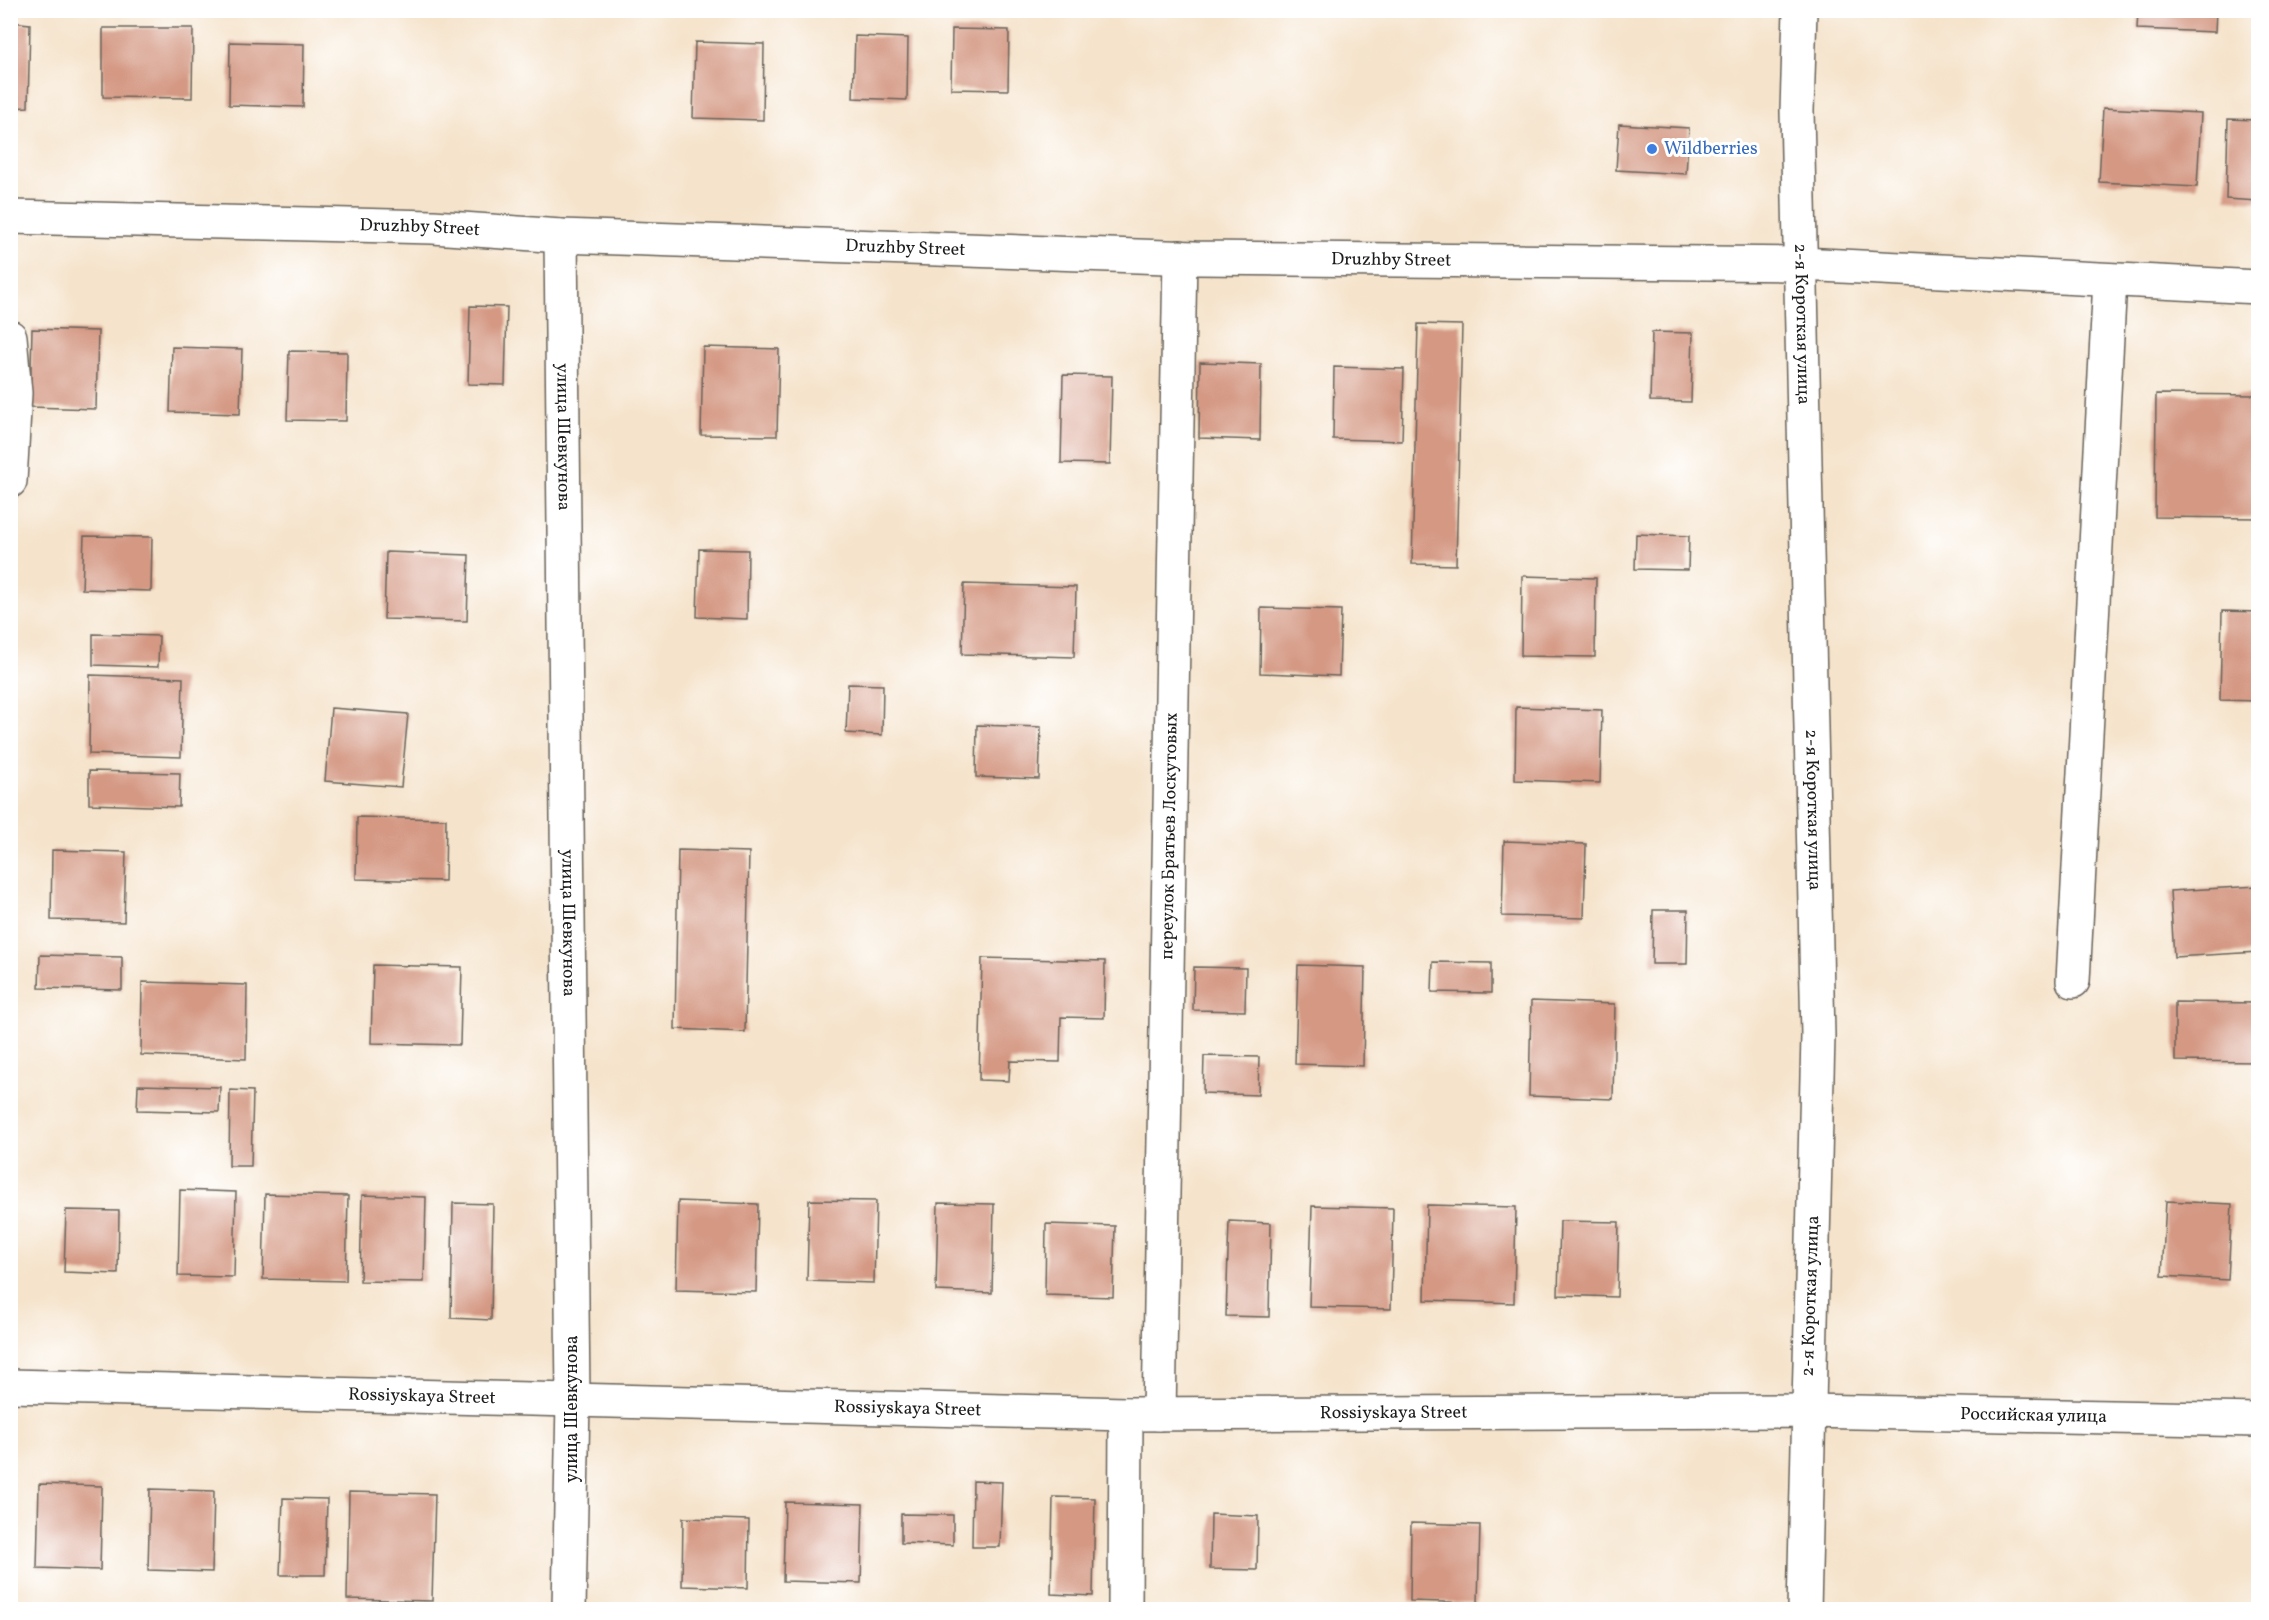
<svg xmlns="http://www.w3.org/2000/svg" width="2269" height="1620" font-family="Vollkorn,serif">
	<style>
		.building { fill: #d49883 }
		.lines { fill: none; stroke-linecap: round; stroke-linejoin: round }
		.minor-casing { stroke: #686259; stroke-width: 36 }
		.minor { stroke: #fff; stroke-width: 33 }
		.shop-dot { fill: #3f7fe0; stroke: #fff; stroke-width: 2 }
		.labels { text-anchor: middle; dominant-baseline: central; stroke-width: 6; stroke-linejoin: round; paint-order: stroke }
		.shop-label { font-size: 18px; fill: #366cbe; stroke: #fff; text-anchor: start }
		.street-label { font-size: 18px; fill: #1c1c1c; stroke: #fff }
	</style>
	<rect width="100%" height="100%" fill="#fff"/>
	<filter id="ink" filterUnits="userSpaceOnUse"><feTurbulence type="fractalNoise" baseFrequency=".0167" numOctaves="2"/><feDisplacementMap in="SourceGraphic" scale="12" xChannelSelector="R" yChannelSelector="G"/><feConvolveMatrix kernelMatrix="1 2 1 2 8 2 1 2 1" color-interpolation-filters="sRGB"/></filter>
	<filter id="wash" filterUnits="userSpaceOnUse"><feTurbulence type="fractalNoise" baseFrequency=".008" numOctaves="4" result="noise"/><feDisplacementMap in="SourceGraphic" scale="24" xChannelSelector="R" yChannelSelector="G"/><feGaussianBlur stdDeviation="1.35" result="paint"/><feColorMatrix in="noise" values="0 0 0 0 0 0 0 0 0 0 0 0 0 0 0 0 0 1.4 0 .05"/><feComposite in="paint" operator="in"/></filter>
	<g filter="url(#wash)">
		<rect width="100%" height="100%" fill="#f5e3cb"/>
		<g id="blocks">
			<g class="building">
				<polygon points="2138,10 2216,10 2215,32 2137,29"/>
				<polygon points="10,22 30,24 28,107 10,108"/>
				<polygon points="103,28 193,28 192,98 103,97"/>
				<polygon points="952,29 1009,30 1008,90 951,89"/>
				<polygon points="855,36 908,38 907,100 853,98"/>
				<polygon points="230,42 304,44 303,107 229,105"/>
				<polygon points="695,42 764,44 763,120 693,118"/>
				<polygon points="2103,108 2201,113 2197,187 2099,182"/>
				<polygon points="2228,119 2258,120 2258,201 2226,199"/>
				<polygon points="1619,124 1689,128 1686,174 1616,170"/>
				<polygon points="470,306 507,307 505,385 468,384"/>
				<polygon points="1418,324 1462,325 1456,565 1412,564"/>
				<polygon points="32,329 98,331 96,409 30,407"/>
				<polygon points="1652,332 1693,333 1691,402 1650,401"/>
				<polygon points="172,347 242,349 240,414 170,412"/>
				<polygon points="703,347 779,349 777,436 701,435"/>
				<polygon points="289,351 347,352 346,421 287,420"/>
				<polygon points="1200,362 1261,364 1260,440 1199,438"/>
				<polygon points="1334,367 1404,369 1402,441 1333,439"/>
				<polygon points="1063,375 1112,376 1110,464 1061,463"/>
				<polygon points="2156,394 2258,395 2258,518 2155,517"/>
				<polygon points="1636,534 1689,536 1688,570 1635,569"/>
				<polygon points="84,536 152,537 151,591 82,589"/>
				<polygon points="699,549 748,550 747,619 697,617"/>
				<polygon points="386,552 469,555 467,621 384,619"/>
				<polygon points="1522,576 1596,578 1595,657 1521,656"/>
				<polygon points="964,584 1076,587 1074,657 962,654"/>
				<polygon points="1261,608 1341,610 1339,676 1260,673"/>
				<polygon points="2222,611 2258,612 2258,701 2220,700"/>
				<polygon points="93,634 159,636 158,667 93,665"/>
				<polygon points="90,675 183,678 181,757 89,754"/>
				<polygon points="848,684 883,685 882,735 846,733"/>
				<polygon points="1516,707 1602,710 1600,783 1515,780"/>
				<polygon points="331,708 408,714 401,787 325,781"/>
				<polygon points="977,725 1041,727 1039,779 976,777"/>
				<polygon points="89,771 180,773 179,807 89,804"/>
				<polygon points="357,817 446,819 445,881 356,879"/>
				<polygon points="1504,841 1586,844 1584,918 1502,916"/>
				<polygon points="52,850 126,852 124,922 51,920"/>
				<polygon points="678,850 749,852 745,1032 675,1029"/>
				<polygon points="2258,886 2258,952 2174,957 2170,891"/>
				<polygon points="1653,910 1688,910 1687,964 1652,964"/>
				<polygon points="40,955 122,957 122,990 39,988"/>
				<polygon points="982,958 1105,961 1104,1018 1061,1017 1060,1062 1010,1061 1009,1081 979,1080"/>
				<polygon points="1433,962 1491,963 1491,993 1432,992"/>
				<polygon points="373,965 462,967 460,1045 371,1043"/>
				<polygon points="1298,965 1365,967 1363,1066 1295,1064"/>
				<polygon points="1194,967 1246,968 1245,1011 1193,1010"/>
				<polygon points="142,982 247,985 246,1059 141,1055"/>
				<polygon points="1531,1001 1615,1004 1613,1099 1529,1096"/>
				<polygon points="2175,1002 2258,1003 2258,1062 2175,1061"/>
				<polygon points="1204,1056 1259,1057 1258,1095 1203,1093"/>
				<polygon points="138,1085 220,1087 219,1112 137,1110"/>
				<polygon points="230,1090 253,1091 251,1166 229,1166"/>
				<polygon points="180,1190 236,1192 234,1277 178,1276"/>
				<polygon points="265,1194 348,1196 346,1281 263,1279"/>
				<polygon points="362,1195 426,1197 424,1282 360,1281"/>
				<polygon points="809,1200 876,1201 874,1283 807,1281"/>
				<polygon points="678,1201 758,1204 756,1292 676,1290"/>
				<polygon points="2166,1201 2232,1204 2228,1280 2162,1276"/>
				<polygon points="453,1203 493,1204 491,1320 451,1318"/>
				<polygon points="938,1203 994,1204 992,1293 936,1291"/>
				<polygon points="1427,1205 1516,1207 1514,1303 1425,1300"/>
				<polygon points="1312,1206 1393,1208 1391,1309 1309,1307"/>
				<polygon points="66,1210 119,1211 118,1274 64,1272"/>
				<polygon points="1229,1221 1271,1223 1269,1317 1226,1316"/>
				<polygon points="1560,1221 1619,1222 1617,1297 1558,1295"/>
				<polygon points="1046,1224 1115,1226 1113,1297 1045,1295"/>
				<polygon points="973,1481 1002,1482 1000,1547 972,1547"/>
				<polygon points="39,1484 102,1486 100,1570 37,1568"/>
				<polygon points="150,1489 214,1491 212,1572 148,1570"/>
				<polygon points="349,1492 435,1494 432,1601 347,1599"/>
				<polygon points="1053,1497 1095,1498 1093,1596 1051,1594"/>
				<polygon points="283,1498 327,1499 325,1575 280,1575"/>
				<polygon points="785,1502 863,1504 861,1583 783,1581"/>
				<polygon points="901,1514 953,1515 953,1545 901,1543"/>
				<polygon points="1211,1514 1258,1516 1257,1570 1210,1569"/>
				<polygon points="683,1518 749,1520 748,1588 682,1586"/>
				<polygon points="1411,1523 1480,1525 1478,1603 1410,1601"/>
			</g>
		</g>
	</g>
	<g filter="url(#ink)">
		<use href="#blocks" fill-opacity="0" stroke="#686259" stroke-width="1.5"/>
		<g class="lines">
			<g class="minor-casing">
				<g id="minor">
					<path id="s1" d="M 1800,10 L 1797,111 L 1818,1036 L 1804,1610"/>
					<path id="s2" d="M 10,217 L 433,227 L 561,236 L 1195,258 L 1801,264 L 2258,287"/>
					<path id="s3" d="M 561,236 L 573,1400 L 569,1610"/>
					<polyline points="10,337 15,393 10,481"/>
					<polyline points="2073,981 2110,280"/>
					<path id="s4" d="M 10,1386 L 1126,1414 L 1807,1411 L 2258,1420"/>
					<path id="s5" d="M 1159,1414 L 1180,257"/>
					<polyline points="1125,1610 1126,1414"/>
				</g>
			</g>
			<use href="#minor" class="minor"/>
		</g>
	</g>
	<circle class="shop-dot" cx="1652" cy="149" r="6"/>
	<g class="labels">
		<g class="shop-label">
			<text x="1664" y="149">Wildberries</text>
		</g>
		<g class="street-label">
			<text stroke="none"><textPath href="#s2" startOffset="410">Druzhby Street</textPath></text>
			<text stroke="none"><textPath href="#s2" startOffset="896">Druzhby Street</textPath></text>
			<text stroke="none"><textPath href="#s2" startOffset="1382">Druzhby Street</textPath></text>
			<text stroke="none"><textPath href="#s1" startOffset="314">2-я Короткая улица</textPath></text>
			<text stroke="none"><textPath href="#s3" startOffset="201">улица Шевкунова</textPath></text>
			<text stroke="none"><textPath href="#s1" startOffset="800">2-я Короткая улица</textPath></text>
			<text stroke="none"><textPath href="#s5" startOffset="578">переулок Братьев Лоскутовых</textPath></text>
			<text stroke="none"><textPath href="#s3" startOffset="687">улица Шевкунова</textPath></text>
			<text transform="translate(1811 1296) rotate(-88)">2-я Короткая улица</text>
			<text stroke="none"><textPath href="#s4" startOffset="412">Rossiyskaya Street</textPath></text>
			<text transform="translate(572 1409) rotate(-90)">улица Шевкунова</text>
			<text stroke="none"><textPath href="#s4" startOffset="898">Rossiyskaya Street</textPath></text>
			<text stroke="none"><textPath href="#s4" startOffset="1384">Rossiyskaya Street</textPath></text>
			<text stroke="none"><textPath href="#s4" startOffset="2024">Российская улица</textPath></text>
		</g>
	</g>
	<rect width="2269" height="1620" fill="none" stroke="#fff" stroke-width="36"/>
</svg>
